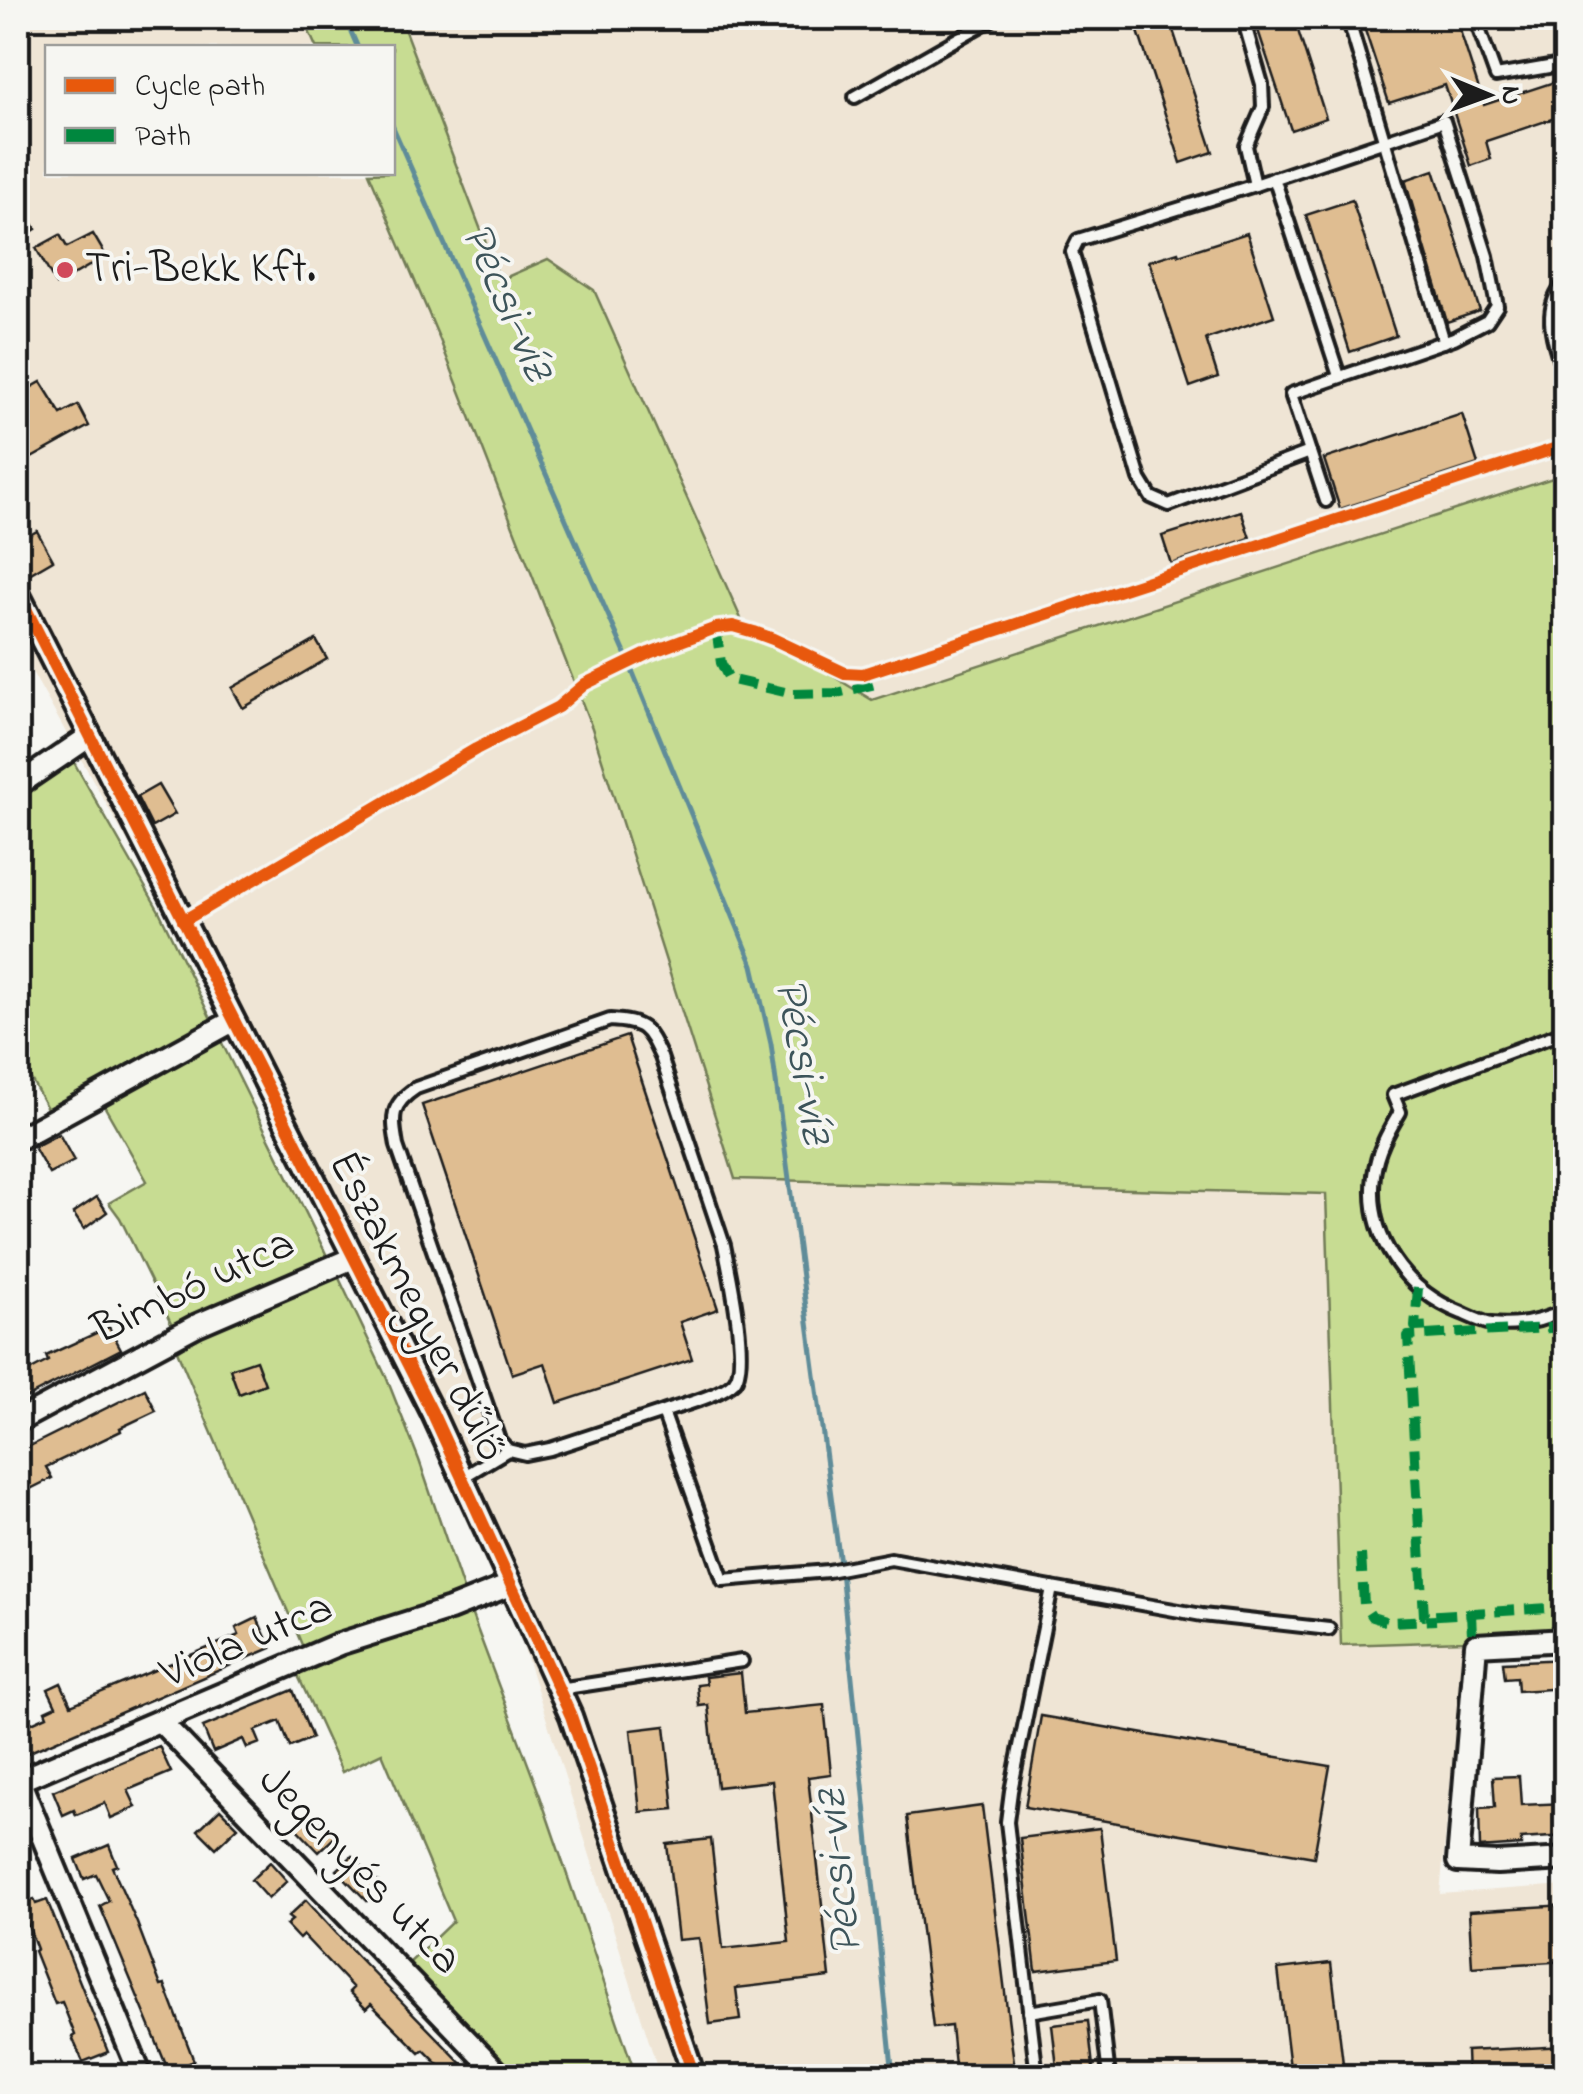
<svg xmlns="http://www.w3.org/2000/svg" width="1583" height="2094" font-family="'Indie Flower',sans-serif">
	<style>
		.built { fill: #efe5d5 }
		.green { fill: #c7dc92; stroke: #727c57; stroke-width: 2.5 }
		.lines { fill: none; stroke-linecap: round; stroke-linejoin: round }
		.stream { stroke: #5f8c99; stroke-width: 5 }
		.building { fill: #dfbd91; stroke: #1c1c1c; stroke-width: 2.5 }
		.service-casing { stroke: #1c1c1c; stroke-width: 18 }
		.minor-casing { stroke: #1c1c1c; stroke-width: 28 }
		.service { stroke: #f6f6f2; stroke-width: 10 }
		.minor { stroke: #f6f6f2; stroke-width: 20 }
		.quiet { stroke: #00873e; stroke-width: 10; stroke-dasharray: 20 10; stroke-linecap: butt }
		.cycleway-casing { stroke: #f6f6f2; stroke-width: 19 }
		.cycleway { stroke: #e8590c; stroke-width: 12 }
		.poi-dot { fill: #d1495b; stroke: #f6f6f2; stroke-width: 4 }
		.labels { text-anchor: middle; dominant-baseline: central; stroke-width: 8; stroke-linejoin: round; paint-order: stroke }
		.poi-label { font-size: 45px; fill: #1c1c1c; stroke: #f6f6f2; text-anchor: start }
		.street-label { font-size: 45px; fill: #1c1c1c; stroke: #f6f6f2 }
		.water-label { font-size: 48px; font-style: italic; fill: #3d545a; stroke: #f6f6f2 }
	</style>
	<rect width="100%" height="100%" fill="#f6f6f2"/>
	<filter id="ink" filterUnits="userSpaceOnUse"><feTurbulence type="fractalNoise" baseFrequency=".01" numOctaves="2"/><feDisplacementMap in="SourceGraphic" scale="20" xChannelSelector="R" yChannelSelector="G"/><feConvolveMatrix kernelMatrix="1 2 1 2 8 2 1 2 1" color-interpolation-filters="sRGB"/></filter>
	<g filter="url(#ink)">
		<g class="built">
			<polygon points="18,18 303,18 316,47 48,48 48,172 369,173 440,340 592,728 735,1179 1327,1194 1341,1644 1464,1641 1440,1894 1565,1885 1565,2076 660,2076 502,1579 185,944 18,647"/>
			<polygon points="400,18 1565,18 1565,474 872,700 742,621 594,290 501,280"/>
		</g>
		<g class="green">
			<polygon points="303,18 400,18 500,280 548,259 594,290 742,621 872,700 1565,474 1565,1634 1464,1641 1341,1645 1326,1194 735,1179 592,728 440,340 369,173 392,172 392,48 316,47"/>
			<polygon points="72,759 159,911 213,1023 48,1110 18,1055 18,795"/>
			<polygon points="220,1039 330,1262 177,1335 120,1218 109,1203 147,1181 102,1102"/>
			<polygon points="338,1276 387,1379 419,1460 464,1592 305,1652 177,1351 206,1330"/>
			<polygon points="470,1610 540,1796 636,2076 515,2076 408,1964 453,1921 382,1753 342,1772 295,1669"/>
		</g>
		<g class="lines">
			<g class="stream">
				<polyline points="345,18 358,48"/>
				<polyline points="392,125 624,651 753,965 771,1044 841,1571 893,2076"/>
			</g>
		</g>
		<g class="building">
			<polygon points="1150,18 1169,18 1213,152 1181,163 1135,22"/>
			<polygon points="1254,18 1294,18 1326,118 1291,130"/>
			<polygon points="1361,18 1456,18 1484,105 1554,82 1564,115 1486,141 1491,159 1471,166 1445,85 1389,103"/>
			<polygon points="1434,170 1480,311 1447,322 1405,180"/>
			<polygon points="18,196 36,229 18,240"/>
			<polygon points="1352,200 1396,336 1350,352 1306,215"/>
			<polygon points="1247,233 1274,316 1206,339 1218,377 1190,387 1149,261 1178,252 1179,255"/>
			<polygon points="93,234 106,256 56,285 36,248 60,235 67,247"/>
			<polygon points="41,382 61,414 78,405 89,426 26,461 18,447 18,395"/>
			<polygon points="1462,414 1478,464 1340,509 1324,459"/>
			<polygon points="1241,511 1250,538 1171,564 1162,536"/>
			<polygon points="37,531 53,560 29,574 18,554 18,542"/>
			<polygon points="316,640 327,659 243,708 232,688"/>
			<polygon points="158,785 175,814 152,827 137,797"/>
			<polygon points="627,1036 718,1309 680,1322 692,1359 558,1403 545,1363 512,1374 422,1105"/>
			<polygon points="59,1134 74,1161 49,1174 34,1147"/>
			<polygon points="97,1197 107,1212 84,1229 73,1213"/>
			<polygon points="109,1327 121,1349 18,1402 18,1377 48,1361 46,1356"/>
			<polygon points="256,1360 265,1384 239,1394 230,1369"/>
			<polygon points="145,1389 156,1411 120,1428 121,1431 46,1467 52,1478 30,1489 18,1464 18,1452"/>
			<polygon points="257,1618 271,1648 18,1757 18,1729 47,1716 45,1711 56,1706 48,1689 61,1683 71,1705 239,1635 236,1628"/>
			<polygon points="1566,1659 1566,1688 1518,1691 1517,1677 1505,1678 1503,1662"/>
			<polygon points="741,1673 745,1713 824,1705 831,1774 808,1777 830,1977 736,1988 740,2020 710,2024 699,1938 678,1940 667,1844 711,1839 723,1949 789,1942 772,1781 717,1787 708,1705 699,1706 697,1685 706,1684 705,1677"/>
			<polygon points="293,1690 312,1738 290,1747 280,1721 255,1731 260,1743 247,1748 243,1739 213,1752 203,1727"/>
			<polygon points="1041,1716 1330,1766 1314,1857 1025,1807"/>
			<polygon points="665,1726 674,1809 640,1812 631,1730"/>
			<polygon points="159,1746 171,1772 128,1790 136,1807 111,1818 105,1803 76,1815 74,1810 63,1815 53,1791"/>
			<polygon points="1519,1776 1521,1805 1566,1803 1566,1836 1521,1839 1521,1845 1480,1848 1479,1808 1495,1807 1493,1777"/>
			<polygon points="982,1806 1010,2033 1016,2076 956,2076 951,2026 933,2028 907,1816"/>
			<polygon points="220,1809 238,1827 216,1848 198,1830"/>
			<polygon points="311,1810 336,1836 319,1852 294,1826"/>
			<polygon points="1100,1828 1116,1961 1036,1971 1020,1838"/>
			<polygon points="109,1845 117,1865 112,1867 137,1923 161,1986 165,1985 194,2061 169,2072 100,1906 109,1901 96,1874 84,1879 76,1859"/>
			<polygon points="352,1856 382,1886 367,1901 337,1870"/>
			<polygon points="270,1862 287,1881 268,1899 251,1880"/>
			<polygon points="34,1899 36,1904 47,1900 108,2052 83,2062 72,2037 75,2035 62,2002 55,2004 34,1951 37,1949 20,1904"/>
			<polygon points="306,1900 358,1957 474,2076 450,2076 424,2050 420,2053 371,2004 366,2009 349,1992 353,1988 303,1935 299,1939 286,1925 292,1920 288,1917"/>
			<polygon points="1566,1905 1566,1961 1472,1967 1469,1911"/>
			<polygon points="1331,1963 1344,2072 1291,2076 1278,1969"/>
			<polygon points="1088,2021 1094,2076 1058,2076 1052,2025"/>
			<polygon points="1566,2046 1566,2076 1467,2076 1466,2051"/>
		</g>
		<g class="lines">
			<g class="service-casing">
				<g id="service">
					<polyline points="1243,18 1262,84 1263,107 1246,146 1255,185 1444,121 1487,256 1497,306 1487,321 1454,338 1291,394 1326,501"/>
					<polyline points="1348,18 1444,342"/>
					<polyline points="1475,18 1496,76 1566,64"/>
					<polyline points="855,97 994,18"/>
					<polyline points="1274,178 1339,376"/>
					<polyline points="1255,185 1078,240 1072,252 1140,479 1151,497 1169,505 1310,452"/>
					<path d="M 1566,282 C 1538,311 1556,346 1566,380"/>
					<path d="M 1566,1031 L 1393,1095 L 1400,1112 C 1388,1132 1377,1151 1374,1175 C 1366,1238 1406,1291 1462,1313 C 1471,1317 1481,1322 1491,1324 C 1516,1327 1543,1321 1566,1310"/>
					<path d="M 663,1412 L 550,1449 L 525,1454 L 508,1450 L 499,1440 L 397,1146 C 392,1117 390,1105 416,1088 L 610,1020 C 644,1022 647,1027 661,1057 L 724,1245 C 729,1270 750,1365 734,1382 C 720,1396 682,1405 663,1412 L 723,1580 L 828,1571 L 891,1559 L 1202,1615 L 1329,1629"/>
					<polyline points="463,1477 508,1450"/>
					<polyline points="559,1689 742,1661"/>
					<polyline points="1029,2012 1100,2000 1109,2076"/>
					<polyline points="1037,2076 1007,1822 1011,1791 1052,1588"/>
				</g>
			</g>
			<g class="minor-casing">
				<g id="minor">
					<polyline points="18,593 432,1412 571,1716 694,2076"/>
					<polyline points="18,785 90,736"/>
					<polyline points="18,1139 233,1021"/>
					<polyline points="18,1421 197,1325 353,1258"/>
					<polyline points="1566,1640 1476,1645 1458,1861 1497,1863 1566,1859"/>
					<polyline points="160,1721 501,2076"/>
					<polyline points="19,1780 141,2076"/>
					<polyline points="18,1781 339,1644 450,1609 510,1585"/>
				</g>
			</g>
			<use href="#service" class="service"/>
			<use href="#minor" class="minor"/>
			<g class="quiet">
				<polyline points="716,628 721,663 729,679 794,694 837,693 876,684"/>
				<polyline points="1418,1288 1415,1327 1434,1326"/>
				<polyline points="1566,1327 1408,1336 1424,1616 1566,1607"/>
				<polyline points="1361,1554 1364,1605 1372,1617 1388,1622 1436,1620"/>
				<polyline points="1471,1613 1472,1635"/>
			</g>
			<g class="cycleway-casing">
				<g id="cycleway">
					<polyline points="18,593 432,1412 571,1716 694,2076"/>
					<polyline points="183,921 476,749 558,707 585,684 649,653 716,628 733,626 754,632 773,639 845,673 863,674 1566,445"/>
				</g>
			</g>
			<use href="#cycleway" class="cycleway"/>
		</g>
	</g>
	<circle class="poi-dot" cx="65" cy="270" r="10"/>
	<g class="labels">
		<g class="poi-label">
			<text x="85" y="270">Tri-Bekk Kft.</text>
		</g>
		<g class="street-label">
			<text transform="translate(194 1288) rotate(-25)">Bimbó utca</text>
			<text transform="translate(416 1307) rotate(63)">Északmegyer dűlő</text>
			<text transform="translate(247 1642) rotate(-23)">Viola utca</text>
			<text transform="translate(359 1871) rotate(46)">Jegenyés utca</text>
		</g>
		<g class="water-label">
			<text transform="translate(506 302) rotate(66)">Pécsi-víz</text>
			<text transform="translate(802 1061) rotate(80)">Pécsi-víz</text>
			<text transform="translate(840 1873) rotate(-96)">Pécsi-víz</text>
		</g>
	</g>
	<rect width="1583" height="2094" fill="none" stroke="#f6f6f2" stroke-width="60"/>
	<rect x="30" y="30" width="1523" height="2034" fill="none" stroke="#1c1c1c" stroke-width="4" filter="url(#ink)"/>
	<rect x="45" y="45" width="350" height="130" fill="#f6f6f2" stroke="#9f9f9c" stroke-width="2.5"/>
	<rect x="65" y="78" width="50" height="15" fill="#e8590c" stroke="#9f9f9c" stroke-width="2.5"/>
	<text x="135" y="95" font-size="30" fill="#1c1c1c">Cycle path</text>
	<rect x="65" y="128" width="50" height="15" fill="#00873e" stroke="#9f9f9c" stroke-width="2.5"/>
	<text x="135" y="145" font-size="30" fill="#1c1c1c">Path</text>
	<g transform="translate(1488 95) rotate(91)" stroke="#f6f6f2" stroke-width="8" paint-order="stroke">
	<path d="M0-8L18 38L0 25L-18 38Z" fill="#1c1c1c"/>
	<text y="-15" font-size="28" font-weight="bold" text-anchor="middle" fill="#1c1c1c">N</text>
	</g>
</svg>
